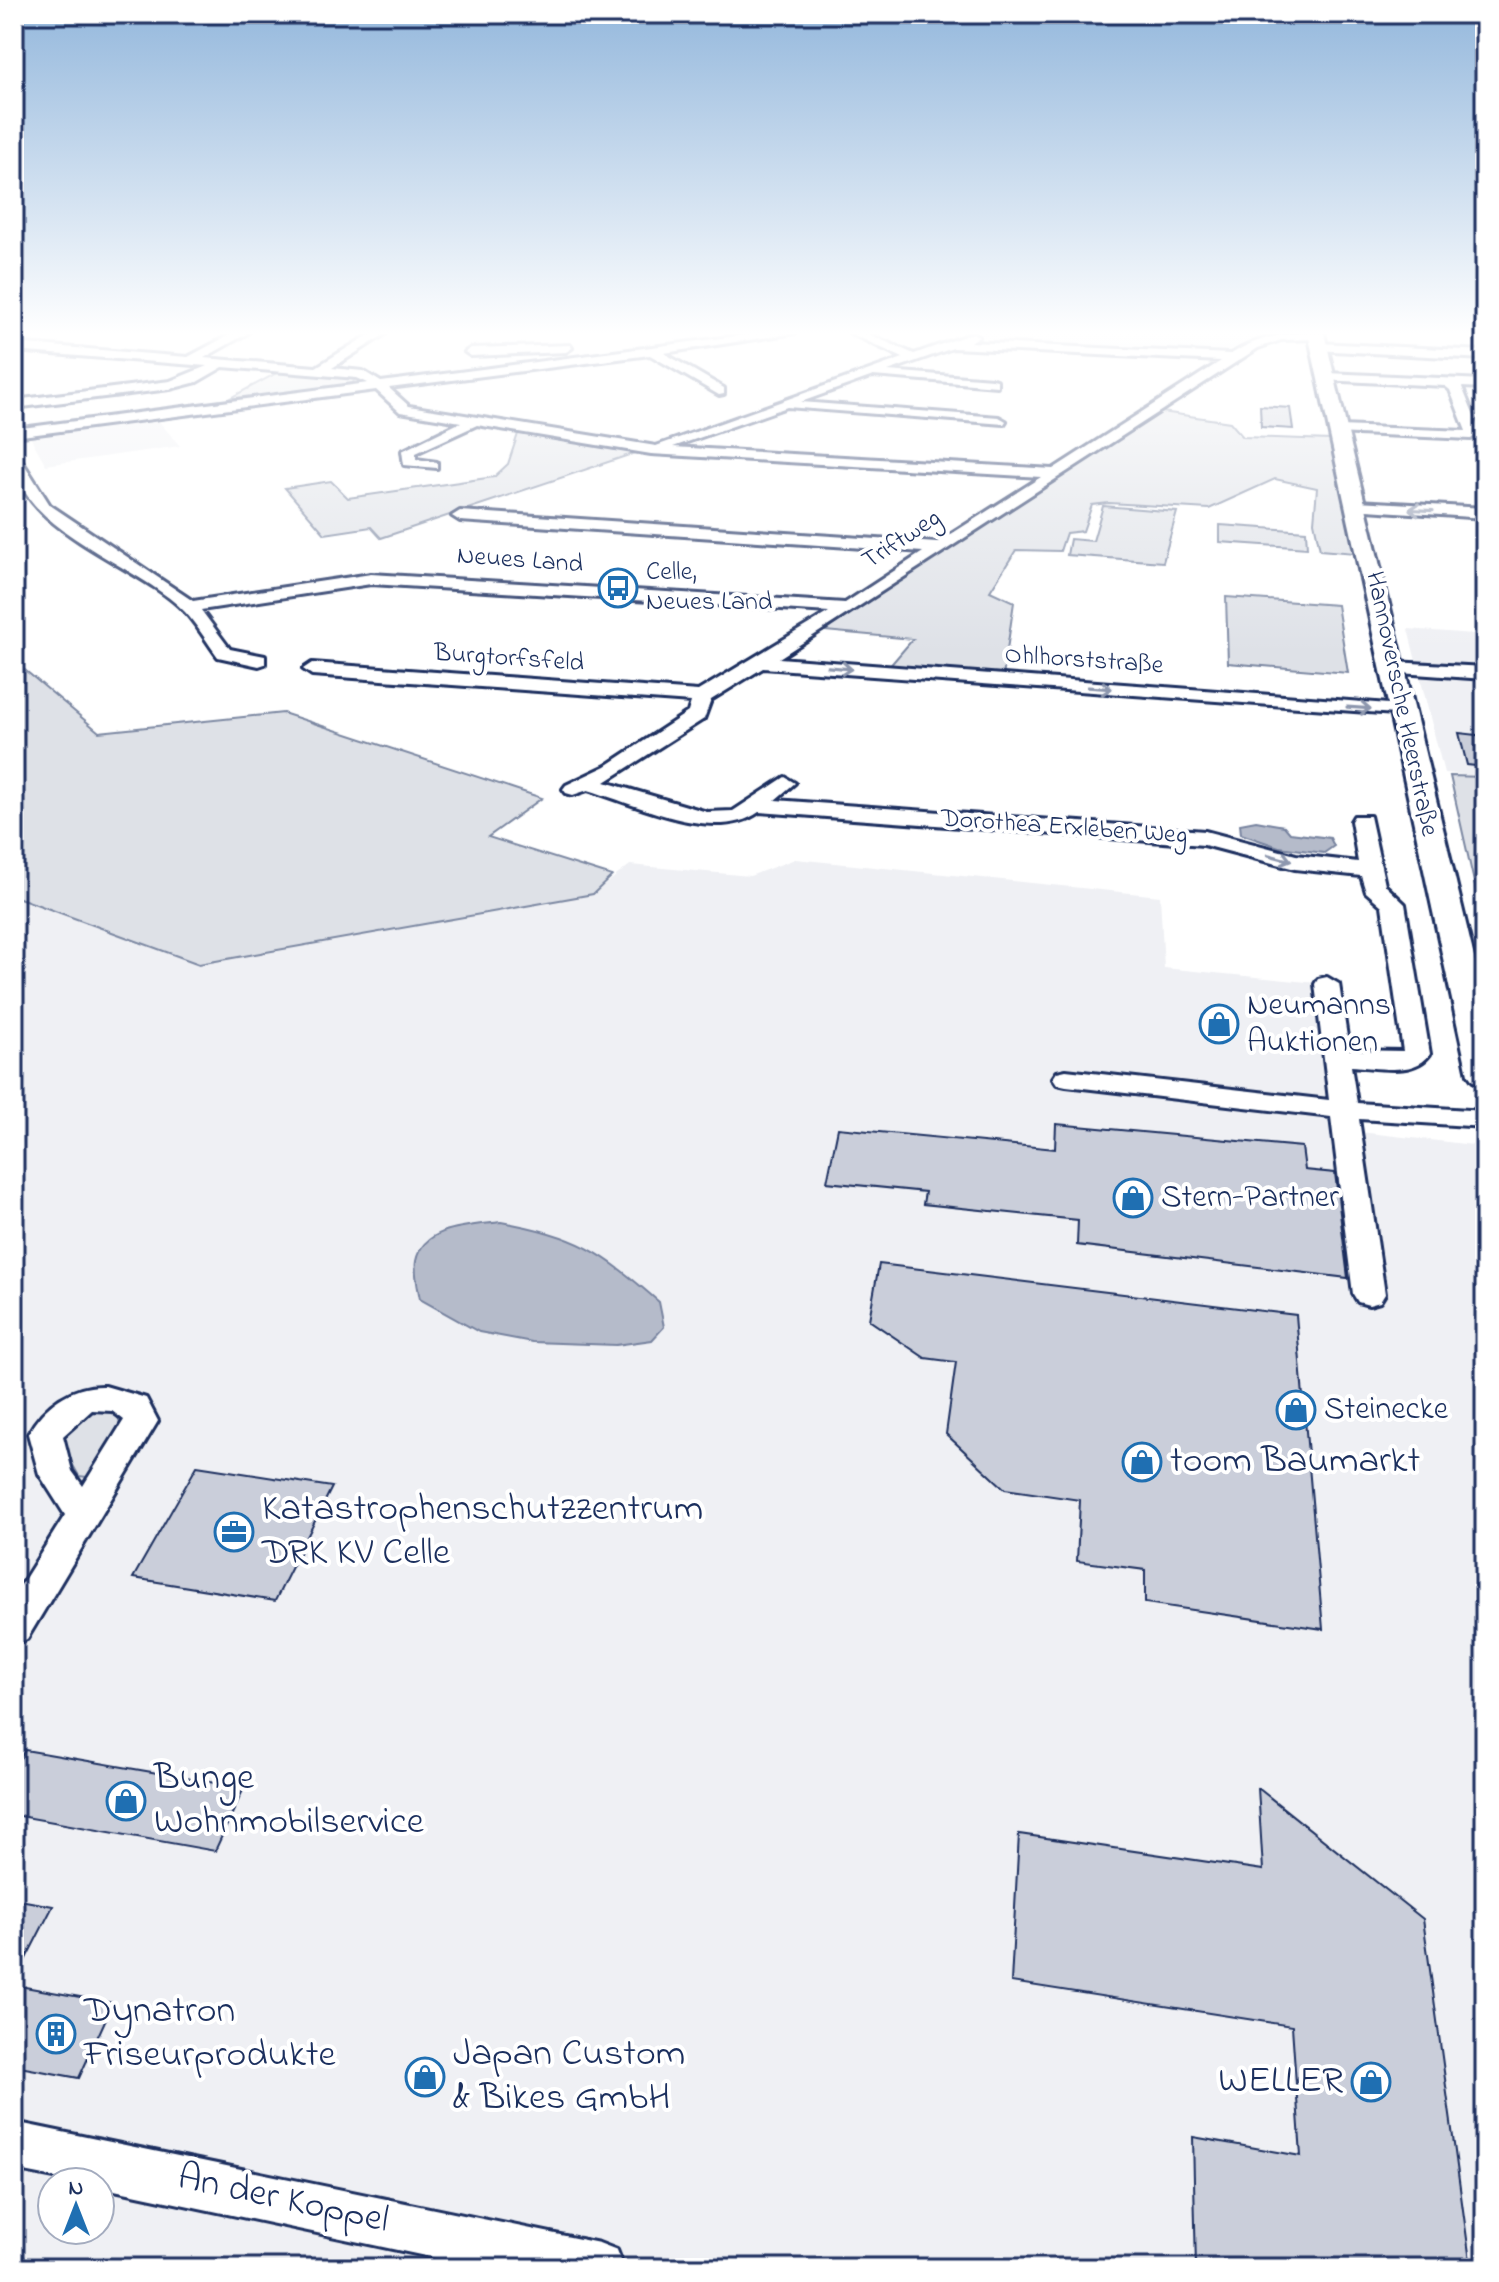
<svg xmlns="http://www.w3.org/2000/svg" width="1499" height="2282" font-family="'Indie Flower',sans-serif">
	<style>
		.built { fill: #eff0f4; fill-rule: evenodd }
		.green { fill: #dee1e7; stroke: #7c88a2; stroke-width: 2 }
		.water { fill: #b5bbca; stroke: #77839f; stroke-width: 2 }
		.building { fill: #caceda; stroke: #1b2f5e; stroke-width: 2 }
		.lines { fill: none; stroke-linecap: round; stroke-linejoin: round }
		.minor-casing { stroke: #1b2f5e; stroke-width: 6 }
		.major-casing { stroke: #1b2f5e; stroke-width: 6 }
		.minor { fill: #fff; fill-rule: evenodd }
		.major { fill: #fff; fill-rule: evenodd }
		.oneway { stroke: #8d97ae }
		.labels { text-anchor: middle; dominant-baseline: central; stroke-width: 8; stroke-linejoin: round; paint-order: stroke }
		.far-street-label { font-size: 26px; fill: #1b2f5e; stroke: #fff }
		.far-poi-label { font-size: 26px; fill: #1b2f5e; stroke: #fff; text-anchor: start }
		.poi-label { font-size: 32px; fill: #1b2f5e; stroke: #fff; text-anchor: start }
		.near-poi-label { font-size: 38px; fill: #1b2f5e; stroke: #fff; text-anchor: start }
		.near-street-label { font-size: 38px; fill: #1b2f5e; stroke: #fff }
	</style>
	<rect width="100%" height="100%" fill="#fff"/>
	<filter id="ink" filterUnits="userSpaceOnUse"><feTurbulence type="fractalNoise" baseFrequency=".0125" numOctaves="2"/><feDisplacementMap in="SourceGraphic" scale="16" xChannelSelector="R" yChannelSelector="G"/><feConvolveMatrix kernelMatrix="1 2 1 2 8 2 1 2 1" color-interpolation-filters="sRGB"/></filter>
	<g filter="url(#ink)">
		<g class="built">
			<polygon points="976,333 1272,333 1262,335 1231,353 983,342 991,338"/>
			<polygon points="156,418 180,446 46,465 29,435"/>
			<polygon points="1408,629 1485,635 1485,777 1444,773"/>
			<path d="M 795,859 L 1160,896 L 1164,968 L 1317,983 L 1334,1129 L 1473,1145 L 1485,1203 L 1485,2268 L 14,2268 L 14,896 L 199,964 L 593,894 L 630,865 L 750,876 ZM 52,2182 L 100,2182 L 100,2230 L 52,2230 Z"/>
		</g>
		<g class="green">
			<polygon points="282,370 354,376 353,386 221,403"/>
			<polygon points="1162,412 1230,422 1243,437 1331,440 1355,553 1320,550 1314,522 1317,488 1275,479 1209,509 1109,503 1092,505 1083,531 1066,533 1060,551 1016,550 990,591 1014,602 1003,677 888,668 913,639 825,631 945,549"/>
			<polygon points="519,431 638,452 381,538 371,527 325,534 285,488 331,481 348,498 494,477 508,464"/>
			<polygon points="1103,506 1177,512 1163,562 1067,555 1070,539 1093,541"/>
			<polygon points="1220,525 1306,531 1307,548 1220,542"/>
			<polygon points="1226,597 1337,605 1348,673 1228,663"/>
			<polygon points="14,661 99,732 283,713 542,798 488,837 612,876 593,894 199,964 14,896"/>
			<polygon points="1450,776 1485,777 1485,931"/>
			<polygon points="90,1410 106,1410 118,1417 122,1429 87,1477 79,1476 60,1442 62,1429"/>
		</g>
		<g class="water">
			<polygon points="1256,821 1284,826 1290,833 1330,838 1334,846 1324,853 1279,847 1241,834 1240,824"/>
			<path d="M 501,1222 C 577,1235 602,1252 659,1302 L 664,1327 L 652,1340 L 616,1345 L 532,1342 L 479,1332 L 420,1299 C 418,1288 414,1272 416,1261 C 423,1225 473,1226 501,1222 Z"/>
		</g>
		<g class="building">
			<polygon points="1260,406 1290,408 1293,429 1261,427"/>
			<polygon points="1459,733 1485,736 1485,767 1467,765"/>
			<polygon points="1056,1124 1302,1147 1305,1170 1335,1173 1348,1278 1077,1245 1078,1220 923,1204 925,1192 827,1182 838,1128 1055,1149"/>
			<polygon points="879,1264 1296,1315 1323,1629 1145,1603 1145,1570 1077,1561 1080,1500 1005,1489 946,1434 956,1362 925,1358 869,1320"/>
			<polygon points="197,1466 332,1487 275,1601 133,1578"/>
			<polygon points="25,1750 244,1788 215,1851 14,1815 14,1769"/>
			<polygon points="1258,1788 1423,1919 1471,2268 1196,2268 1193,2137 1301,2156 1292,2026 1011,1982 1019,1834 1263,1870"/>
			<polygon points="14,1899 53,1906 14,1982"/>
			<polygon points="14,1985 113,2003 79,2078 14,2066"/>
		</g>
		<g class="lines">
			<g class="minor-casing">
				<g id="minor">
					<path d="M 233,333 L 248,333 L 204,358 L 316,367 L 372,333 L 387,333 L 332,368 L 363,371 L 381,382 L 760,333 L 795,333 L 664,353 L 724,388 L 724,394 L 719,395 L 650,355 L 389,388 L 409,406 L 656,446 L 903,358 L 850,333 L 866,333 L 914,354 L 973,333 L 979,337 L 970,342 L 1231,354 C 1261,335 1286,333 1321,333 L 1316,339 L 1281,340 L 1258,348 L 779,658 L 1402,705 L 1412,711 L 1409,715 L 763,668 L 711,700 L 704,719 L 605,782 L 707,812 L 733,811 L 785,777 L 795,783 L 775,800 L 1205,831 L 1296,855 L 1358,862 L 1351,821 L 1354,816 L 1370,816 L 1385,885 L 1405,904 L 1430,1054 C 1414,1077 1376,1067 1351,1066 L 1357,1103 L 1485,1111 L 1485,1127 L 1359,1119 L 1385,1294 L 1380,1302 L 1369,1305 L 1358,1302 L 1353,1294 L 1331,1117 L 1066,1086 L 1057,1084 L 1053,1078 L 1057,1072 L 1066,1070 L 1329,1100 L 1315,984 L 1318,979 L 1327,977 L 1339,984 L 1349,1050 L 1403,1051 L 1382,906 L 1366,892 L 1361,876 L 1295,869 L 1204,845 L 759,812 C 715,844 636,804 588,790 L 573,795 L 566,793 L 563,789 L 566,785 L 606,766 L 688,712 L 691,702 L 312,675 L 303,669 L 312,663 L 698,691 L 829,612 L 371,584 L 201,610 L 230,649 L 265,656 L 265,664 L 259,666 L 218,657 C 207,642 197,625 185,612 C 140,564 14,530 14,455 L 19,456 L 50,505 L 193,601 L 371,574 L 845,603 L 923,552 L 460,521 L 452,516 L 460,511 L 937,543 L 1041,477 L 651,454 L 477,425 L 416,453 L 416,459 L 437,462 L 437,468 L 404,465 L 402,451 L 461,422 L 400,412 L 376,390 L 14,437 L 14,429 L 368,383 L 357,378 L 223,367 L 197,382 L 170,389 L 14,408 L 14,400 L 170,381 L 207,366 L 14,351 L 14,343 L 188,357 ZM 953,348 L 1221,361 L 1053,469 L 673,447 L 787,407 L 1004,424 L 1006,421 L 999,417 L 801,402 L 873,376 L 997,386 L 997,380 L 992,379 L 888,371 Z"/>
					<polygon points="1319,343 1485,351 1485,359 1315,350 1315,344"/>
					<polygon points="570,345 572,348 566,352 471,356 465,352 471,348"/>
					<polygon points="1327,373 1485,380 1485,388 1462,387 1480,431 1471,439 1335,433 1335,427 1340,426 1466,431 1450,390 1445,386 1323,380 1323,374"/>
					<polygon points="1357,501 1485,508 1485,518 1352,509 1349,506"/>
					<polygon points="1393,662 1485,667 1485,679 1386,672 1384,668"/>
					<path d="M 105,1386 L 146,1398 L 158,1421 L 27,1639 L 14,1644 L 14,1596 L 65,1515 L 39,1474 L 28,1434 C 44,1405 71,1385 105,1386 ZM 92,1410 L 112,1411 L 124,1420 L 83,1486 L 72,1471 L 63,1436 Z"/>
					<polygon points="14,2122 599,2243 617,2250 624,2268 482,2268 100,2187 100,2182 75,2182 14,2170"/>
				</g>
			</g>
			<g class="major-casing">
				<polygon id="major" points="1308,333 1324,333 1485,1003 1485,1084 1473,1081 1468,1074"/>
			</g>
			<use href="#minor" class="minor"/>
			<use href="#major" class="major"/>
		</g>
		<defs><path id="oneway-shaft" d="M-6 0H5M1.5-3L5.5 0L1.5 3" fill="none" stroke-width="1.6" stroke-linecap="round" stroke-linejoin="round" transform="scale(2)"/></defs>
		<g class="oneway">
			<use href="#oneway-shaft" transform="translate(1421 510) rotate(-177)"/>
			<use href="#oneway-shaft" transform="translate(840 668) rotate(5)"/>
			<use href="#oneway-shaft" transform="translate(1100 688) rotate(4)"/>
			<use href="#oneway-shaft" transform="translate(1359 708) rotate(4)"/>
			<use href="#oneway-shaft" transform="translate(1280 858) rotate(15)"/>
		</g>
	</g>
	<linearGradient id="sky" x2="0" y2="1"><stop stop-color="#93b7dc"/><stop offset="0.51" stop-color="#fff"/><stop offset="1" stop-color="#fff" stop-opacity="0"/></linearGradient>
	<rect width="1499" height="653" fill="url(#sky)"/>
	<defs>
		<g id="bus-ring" transform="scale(2)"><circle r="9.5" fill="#fff" stroke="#1f6fb2" stroke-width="1.5"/><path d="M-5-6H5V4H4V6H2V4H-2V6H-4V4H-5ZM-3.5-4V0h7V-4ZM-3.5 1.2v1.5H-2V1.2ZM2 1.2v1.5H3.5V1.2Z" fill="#1f6fb2"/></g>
		<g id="shop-ring" transform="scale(2)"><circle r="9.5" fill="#fff" stroke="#1f6fb2" stroke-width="1.5"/><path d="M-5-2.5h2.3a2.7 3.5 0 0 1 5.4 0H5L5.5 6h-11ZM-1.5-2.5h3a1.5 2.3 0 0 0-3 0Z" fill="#1f6fb2"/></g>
		<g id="office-ring" transform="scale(2)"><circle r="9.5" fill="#fff" stroke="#1f6fb2" stroke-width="1.5"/><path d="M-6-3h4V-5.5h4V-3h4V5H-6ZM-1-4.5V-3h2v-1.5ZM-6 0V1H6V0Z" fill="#1f6fb2"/></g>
		<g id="building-ring" transform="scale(2)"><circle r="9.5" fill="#fff" stroke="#1f6fb2" stroke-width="1.5"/><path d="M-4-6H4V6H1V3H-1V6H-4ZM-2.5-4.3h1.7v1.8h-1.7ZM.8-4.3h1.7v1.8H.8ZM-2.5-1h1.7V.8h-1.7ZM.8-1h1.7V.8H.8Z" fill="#1f6fb2"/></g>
	</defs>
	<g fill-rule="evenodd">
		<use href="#bus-ring" x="618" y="588"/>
		<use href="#shop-ring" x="1219" y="1024"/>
		<use href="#shop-ring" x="1133" y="1198"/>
		<use href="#shop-ring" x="1296" y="1410"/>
		<use href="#shop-ring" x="1142" y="1462"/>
		<use href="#office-ring" x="234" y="1532"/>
		<use href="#shop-ring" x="126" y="1801"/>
		<use href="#building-ring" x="56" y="2034"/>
		<use href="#shop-ring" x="425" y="2077"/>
		<use href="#shop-ring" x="1371" y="2082"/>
	</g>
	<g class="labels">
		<g class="far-street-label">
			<text transform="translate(902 540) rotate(-33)">Triftweg</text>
			<text transform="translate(520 561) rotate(4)">Neues Land</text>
			<text transform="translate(509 659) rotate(4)">Burgtorfsfeld</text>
			<text transform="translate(1084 661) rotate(4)">Ohlhorststraße</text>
			<text transform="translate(1401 704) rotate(78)">Hannoversche Heerstraße</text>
			<text transform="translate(1064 828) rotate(4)">Dorothea Erxleben Weg</text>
		</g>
		<g class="far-poi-label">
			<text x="646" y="573">Celle,<tspan x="646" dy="30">Neues Land</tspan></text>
		</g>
		<g class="poi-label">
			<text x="1247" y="1006">Neumanns<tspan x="1247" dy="37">Auktionen</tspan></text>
			<text x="1161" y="1198">Stern-Partner</text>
			<text x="1324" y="1410">Steinecke</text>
		</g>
		<g class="near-poi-label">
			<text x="1170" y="1462">toom Baumarkt</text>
			<text x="262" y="1510">Katastrophenschutzzentrum<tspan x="262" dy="44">DRK KV Celle</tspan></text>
			<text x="154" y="1779">Bunge<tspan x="154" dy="44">Wohnmobilservice</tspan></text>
			<text x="84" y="2012">Dynatron<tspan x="84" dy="44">Friseurprodukte</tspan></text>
			<text x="453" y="2055">Japan Custom<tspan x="453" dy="44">&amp; Bikes GmbH</tspan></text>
			<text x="1343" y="2082" text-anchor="end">WELLER</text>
		</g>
		<g class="near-street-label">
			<text transform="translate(283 2200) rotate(12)">An der Koppel</text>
		</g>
	</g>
	<rect width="1499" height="2282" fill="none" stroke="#fff" stroke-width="48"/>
	<rect x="24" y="24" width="1451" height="2234" fill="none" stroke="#1b2f5e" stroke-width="3" filter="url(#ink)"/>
	<g transform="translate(76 2206)"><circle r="38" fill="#ffffff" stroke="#a4acbf" stroke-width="2"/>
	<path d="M0-6L14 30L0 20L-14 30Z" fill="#1f6fb2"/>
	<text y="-12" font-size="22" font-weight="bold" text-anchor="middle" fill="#1b2f5e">N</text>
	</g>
</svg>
